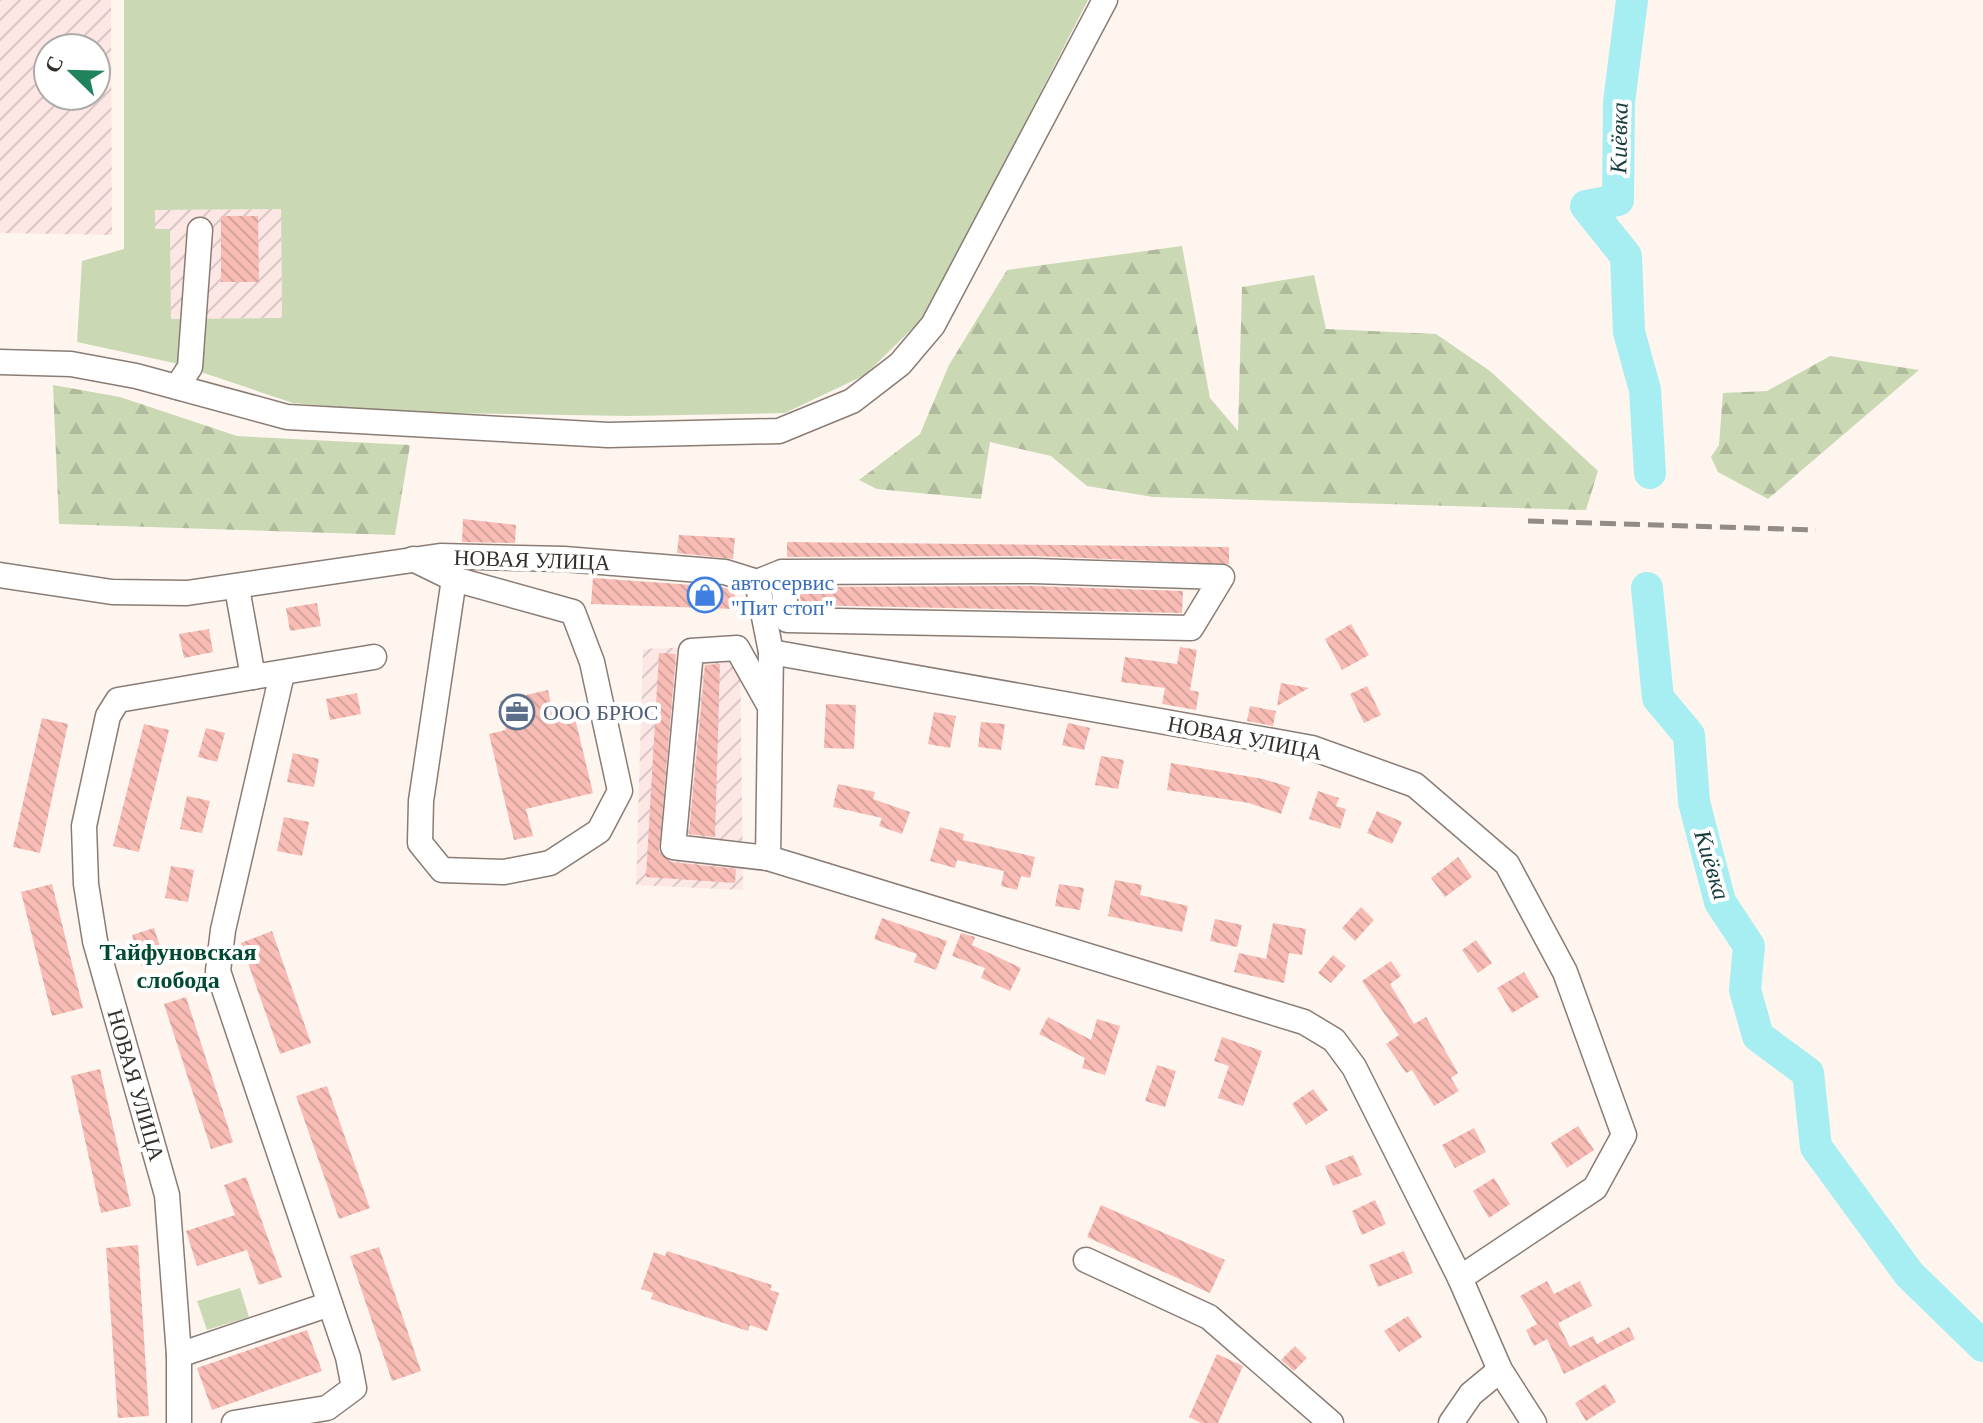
<svg xmlns="http://www.w3.org/2000/svg" width="1983" height="1423" font-family="Georgia,serif">
	<style>
		.industrial { fill: url(#industrial-furrows); fill-rule: evenodd }
		.grass { fill: #cad8b4; fill-rule: evenodd }
		.forest { fill: url(#forest-firs) }
		.lines { fill: none; stroke-linecap: round; stroke-linejoin: round }
		.river { stroke: #a6eef2; stroke-width: 32 }
		.building { fill: url(#building-back-hatch) }
		.minor-casing { stroke: #8a7c74; stroke-width: 27 }
		.minor { stroke: #fff; stroke-width: 24 }
		.rail { stroke: #928b86; stroke-width: 5; stroke-dasharray: 16 8; stroke-linecap: butt }
		.labels { text-anchor: middle; dominant-baseline: central; stroke-width: 8; stroke-linejoin: round; paint-order: stroke }
		.street-label { font-size: 22px; fill: #342f2b; stroke: #fff }
		.shop-label { font-size: 22px; fill: #366cbe; stroke: #fff; text-anchor: start }
		.service-label { font-size: 22px; fill: #4e5e75; stroke: #fff; text-anchor: start }
		.water-label { font-size: 24px; font-style: italic; fill: #193c3e; stroke: #fff }
		.neighbourhood-label { font-size: 24px; font-weight: bold; fill: #004a30; stroke: #fff }
	</style>
	<defs>
		<pattern id="industrial-furrows" width="10" height="10" patternUnits="userSpaceOnUse" patternTransform="scale(2)"><rect width="10" height="10" fill="#fde7e5"/><path d="M-1 1l2-2M0 10L10 0M9 11l2-2" fill="none" stroke="#d9c6c5"/></pattern>
		<pattern id="forest-firs" width="22" height="20" patternUnits="userSpaceOnUse" patternTransform="scale(2)"><rect width="22" height="20" fill="#cad8b4"/><path d="M5 1l3.5 6h-7zM16 11l3.5 6h-7z" fill="#aeba9b"/></pattern>
		<pattern id="building-back-hatch" width="6" height="6" patternUnits="userSpaceOnUse" patternTransform="scale(2)"><rect width="6" height="6" fill="#f8bcb5"/><path d="M-1 5l2 2M0 0l6 6M5-1l2 2" fill="none" stroke="#d5a29c"/></pattern>
	</defs>
	<rect width="100%" height="100%" fill="#fef5ef"/>
	<g class="industrial">
		<path d="M 0,0 L 111,0 L 112,235 L 0,233 ZM 48,48 L 96,48 L 96,96 L 48,96 Z"/>
		<polygon points="281,209 282,318 171,319 170,230 155,229 155,210"/>
		<polygon points="740,645 743,890 636,885 643,649"/>
	</g>
	<g class="grass">
		<path d="M 124,0 L 1088,0 L 926,315 L 865,375 L 785,413 L 629,416 L 397,412 L 293,403 L 174,363 L 77,342 L 82,261 L 124,249 ZM 281,209 L 282,318 L 171,319 L 170,229 L 155,229 L 155,210 Z"/>
		<polygon points="240,1288 249,1317 207,1330 197,1301"/>
	</g>
	<g class="forest">
		<polygon points="1182,246 1210,398 1238,431 1242,287 1314,275 1326,329 1436,334 1490,371 1598,471 1586,510 1153,497 1087,486 1051,456 990,442 981,499 877,489 859,480 920,434 949,365 1007,270"/>
		<polygon points="1830,356 1919,370 1768,499 1718,472 1711,457 1719,445 1723,393 1767,391"/>
		<polygon points="53,385 120,397 237,436 410,445 395,535 59,524"/>
	</g>
	<g class="lines">
		<g class="river">
			<polyline points="1632,0 1619,102 1618,200 1586,206 1626,256 1629,332 1645,390 1650,473"/>
			<polyline points="1647,588 1658,698 1689,735 1694,802 1720,902 1749,946 1745,990 1758,1036 1808,1073 1816,1147 1909,1274 1983,1346"/>
		</g>
	</g>
	<g class="building">
		<polygon points="221,216 258,216 259,282 221,282"/>
		<polygon points="463,519 516,525 515,543 462,542"/>
		<polygon points="679,535 735,538 733,559 677,553"/>
		<polygon points="787,542 1229,547 1229,564 1034,556 787,557"/>
		<polygon points="593,578 722,587 735,591 734,609 591,604"/>
		<polygon points="1034,586 1183,591 1182,613 801,605 799,587"/>
		<polygon points="317,603 321,626 290,631 286,608"/>
		<polygon points="1351,624 1369,655 1342,670 1325,639"/>
		<polygon points="209,629 213,652 184,658 179,634"/>
		<polygon points="1180,647 1197,650 1190,690 1199,692 1196,710 1162,704 1165,688 1121,682 1125,657 1177,664"/>
		<polygon points="659,653 676,654 659,852 671,862 736,869 735,883 646,877"/>
		<polygon points="720,664 715,837 689,834 705,665"/>
		<polygon points="1281,683 1309,688 1277,706"/>
		<polygon points="1367,686 1381,715 1364,723 1350,694"/>
		<polygon points="548,690 554,718 574,714 593,793 526,809 533,836 514,840 489,734 506,730 500,701"/>
		<polygon points="357,693 361,714 330,720 326,699"/>
		<polygon points="826,704 856,705 854,749 824,748"/>
		<polygon points="1250,706 1276,711 1273,726 1247,721"/>
		<polygon points="934,712 956,716 950,748 928,744"/>
		<polygon points="42,718 68,724 40,853 13,847"/>
		<polygon points="981,722 1005,724 1001,750 978,747"/>
		<polygon points="1068,723 1090,728 1084,750 1062,745"/>
		<polygon points="144,724 169,730 139,852 113,846"/>
		<polygon points="206,728 225,733 217,762 198,757"/>
		<polygon points="293,753 319,759 314,787 287,782"/>
		<polygon points="1101,756 1124,760 1118,789 1095,785"/>
		<polygon points="1171,763 1263,779 1290,787 1281,814 1249,803 1167,790"/>
		<polygon points="838,784 875,792 873,799 910,812 902,834 879,826 882,818 833,807"/>
		<polygon points="1318,791 1339,798 1336,806 1346,809 1340,829 1309,819"/>
		<polygon points="187,796 210,801 202,833 180,829"/>
		<polygon points="1377,811 1402,822 1392,844 1367,833"/>
		<polygon points="284,817 309,822 302,856 277,851"/>
		<polygon points="940,827 964,834 963,840 1035,857 1030,878 1021,876 1017,890 1001,886 1004,871 957,860 955,868 930,861"/>
		<polygon points="1458,857 1472,877 1445,897 1431,878"/>
		<polygon points="171,866 194,870 188,902 165,898"/>
		<polygon points="1115,880 1142,885 1140,895 1188,906 1182,932 1108,916"/>
		<polygon points="52,884 83,1008 52,1016 21,892"/>
		<polygon points="1059,884 1084,888 1080,910 1055,906"/>
		<polygon points="1361,907 1374,920 1355,941 1342,928"/>
		<polygon points="882,918 947,941 936,970 914,962 917,954 874,939"/>
		<polygon points="1215,919 1242,925 1237,947 1210,941"/>
		<polygon points="1273,923 1306,929 1302,955 1289,953 1284,983 1234,972 1239,953 1266,959"/>
		<polygon points="154,928 164,959 142,967 132,935"/>
		<polygon points="272,931 311,1043 280,1054 241,943"/>
		<polygon points="961,933 975,937 972,945 1021,968 1010,991 981,978 985,968 952,956"/>
		<polygon points="1476,940 1492,963 1478,973 1462,950"/>
		<polygon points="1333,955 1346,966 1331,983 1318,973"/>
		<polygon points="1391,961 1401,976 1390,984 1414,1024 1426,1017 1458,1073 1451,1078 1459,1091 1434,1106 1412,1070 1406,1073 1386,1044 1399,1035 1362,981"/>
		<polygon points="1524,972 1539,997 1512,1013 1497,988"/>
		<polygon points="186,997 233,1142 211,1149 164,1004"/>
		<polygon points="1048,1017 1091,1040 1097,1019 1120,1026 1105,1075 1082,1068 1085,1058 1039,1034"/>
		<polygon points="1222,1037 1262,1051 1243,1106 1218,1098 1229,1066 1214,1061"/>
		<polygon points="1157,1065 1176,1071 1165,1107 1145,1101"/>
		<polygon points="100,1069 131,1206 101,1213 71,1076"/>
		<polygon points="327,1086 370,1208 339,1219 296,1096"/>
		<polygon points="1313,1089 1328,1110 1306,1125 1292,1104"/>
		<polygon points="1578,1126 1594,1150 1567,1168 1551,1143"/>
		<polygon points="1474,1128 1486,1152 1455,1168 1442,1145"/>
		<polygon points="1353,1155 1362,1175 1333,1186 1325,1166"/>
		<polygon points="246,1177 282,1277 259,1285 247,1250 197,1266 186,1231 235,1215 224,1185"/>
		<polygon points="1494,1178 1510,1204 1489,1218 1473,1191"/>
		<polygon points="1375,1200 1386,1224 1362,1235 1352,1211"/>
		<polygon points="1101,1205 1225,1260 1210,1293 1087,1237"/>
		<polygon points="138,1245 149,1416 118,1418 106,1248"/>
		<polygon points="379,1247 421,1371 392,1381 350,1256"/>
		<polygon points="667,1251 772,1285 770,1290 779,1293 767,1331 750,1325 748,1331 651,1299 653,1293 641,1289 654,1252 665,1256"/>
		<polygon points="1404,1251 1413,1273 1378,1287 1369,1265"/>
		<polygon points="1547,1281 1554,1294 1580,1281 1592,1306 1558,1323 1570,1347 1593,1336 1597,1344 1629,1327 1635,1339 1564,1374 1547,1339 1534,1346 1526,1330 1537,1324 1520,1296"/>
		<polygon points="1408,1316 1422,1337 1399,1352 1384,1331"/>
		<polygon points="307,1330 322,1371 212,1410 197,1368"/>
		<polygon points="1295,1346 1307,1358 1294,1371 1281,1360"/>
		<polygon points="1217,1354 1243,1366 1218,1423 1201,1423 1189,1417"/>
		<polygon points="1605,1384 1616,1402 1586,1421 1575,1403"/>
	</g>
	<g class="lines">
		<g class="minor-casing">
			<g id="minor">
				<polyline points="0,362 71,364 136,376 287,417 608,435 779,431 852,401 900,364 933,325 1105,0"/>
				<polyline points="177,387 190,367 200,230"/>
				<polyline points="413,559 454,579 573,612 592,662 620,791 599,831 550,863 504,872 442,870 420,843 421,801 454,579"/>
				<polyline points="0,575 112,592 187,593 440,556 564,559 725,572 757,582 771,652 768,858 1304,1022 1334,1040 1354,1067 1460,1278 1500,1370 1534,1423"/>
				<polyline points="757,582 782,572 1034,571 1222,577 1191,628 787,620 782,572"/>
				<polyline points="237,588 253,677 374,657"/>
				<polyline points="771,652 1312,748 1415,785 1507,864 1565,972 1624,1135 1595,1188 1460,1278"/>
				<polyline points="768,858 673,847 691,651 737,648 768,703"/>
				<polyline points="1086,1260 1209,1317 1331,1423"/>
				<polyline points="179,1355 330,1304"/>
				<polyline points="179,1423 179,1355 167,1195 95,941 86,884 84,826 108,716 118,700 253,677"/>
				<polyline points="234,1423 327,1408 354,1388 348,1357 218,971 223,930 282,674"/>
				<polyline points="1451,1423 1471,1394 1500,1370"/>
			</g>
		</g>
		<use href="#minor" class="minor"/>
		<polyline class="rail" points="1528,521 1816,530"/>
	</g>
	<defs>
		<g id="shop-ring" transform="scale(1.8)"><circle r="9.5" fill="#fff" stroke="#3f7fe0" stroke-width="1.5"/><path d="M-5-2.5h2.3a2.7 3.5 0 0 1 5.4 0H5L5.5 6h-11ZM-1.5-2.5h3a1.5 2.3 0 0 0-3 0Z" fill="#3f7fe0"/></g>
		<g id="office-ring" transform="scale(1.8)"><circle r="9.5" fill="#fff" stroke="#5c6f8a" stroke-width="1.5"/><path d="M-6-3h4V-5.5h4V-3h4V5H-6ZM-1-4.5V-3h2v-1.5ZM-6 0V1H6V0Z" fill="#5c6f8a"/></g>
	</defs>
	<g fill-rule="evenodd">
		<use href="#shop-ring" x="705" y="595"/>
		<use href="#office-ring" x="517" y="712"/>
	</g>
	<g class="labels">
		<g class="street-label">
			<text transform="translate(532 560) rotate(2)">НОВАЯ УЛИЦА</text>
			<text transform="translate(1245 738) rotate(11)">НОВАЯ УЛИЦА</text>
			<text transform="translate(136 1085) rotate(74)">НОВАЯ УЛИЦА</text>
		</g>
		<g class="shop-label">
			<text x="731" y="582">автосервис<tspan x="731" dy="25">"Пит стоп"</tspan></text>
		</g>
		<g class="service-label">
			<text x="543" y="712">ООО БРЮС</text>
		</g>
		<g class="water-label">
			<text transform="translate(1619 138) rotate(-89)">Киёвка</text>
			<text transform="translate(1712 865) rotate(73)">Киёвка</text>
		</g>
		<g class="neighbourhood-label">
			<text x="178" y="952">Тайфуновская<tspan x="178" dy="28">слобода</tspan></text>
		</g>
	</g>
	<g transform="translate(72 72) rotate(293)"><circle r="38" fill="#ffffff" stroke="#aeacaa" stroke-width="2"/>
	<path d="M0-6L14 30L0 20L-14 30Z" fill="#20835c"/>
	<text y="-12" font-size="22" font-weight="bold" text-anchor="middle" fill="#342f2b">С</text>
	</g>
</svg>
